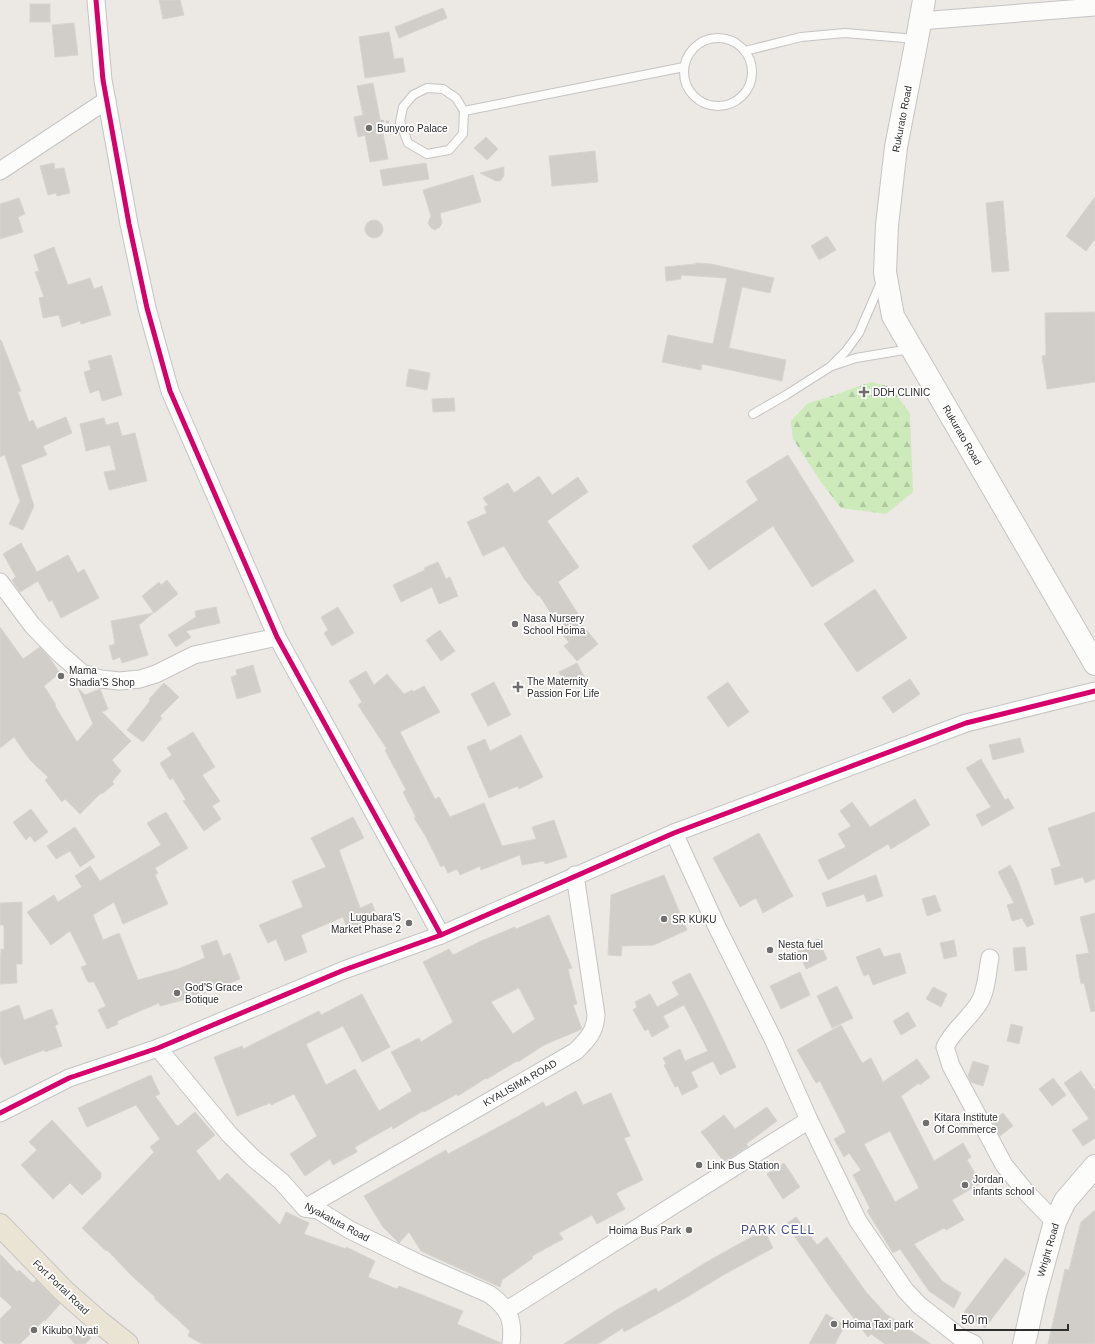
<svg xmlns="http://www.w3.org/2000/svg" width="1095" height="1344" font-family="Helvetica,sans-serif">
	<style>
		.forest { fill: url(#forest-firs) }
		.building { fill: #d1ceca; stroke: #d7d4cf; fill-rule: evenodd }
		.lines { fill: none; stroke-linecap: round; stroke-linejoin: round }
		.lane-casing { stroke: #c5c4c5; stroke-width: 10 }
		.street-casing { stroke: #c5c4c5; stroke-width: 19 }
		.secondary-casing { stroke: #c5c4c5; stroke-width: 24 }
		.primary-casing { stroke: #c6c5c4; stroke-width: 24 }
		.path { stroke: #c9c9c8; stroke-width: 2.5; stroke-dasharray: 3 2; stroke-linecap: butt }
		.lane { stroke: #fcfcfb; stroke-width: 8 }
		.street { stroke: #fcfcfb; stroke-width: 17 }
		.secondary { stroke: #fcfcfb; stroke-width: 22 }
		.primary { stroke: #e9e4d4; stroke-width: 22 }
		.cycleway-casing { stroke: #fff; stroke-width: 8 }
		.cycleway { stroke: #d6006c; stroke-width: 5 }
		.poi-dot { fill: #706f6e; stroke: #fff; stroke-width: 1.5 }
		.labels { text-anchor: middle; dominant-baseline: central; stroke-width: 3.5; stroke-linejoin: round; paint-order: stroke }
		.street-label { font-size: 10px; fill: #2e2e2e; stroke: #fff }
		.poi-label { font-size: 10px; fill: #2e2e2e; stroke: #fff; text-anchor: start }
		.quarter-label { font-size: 12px; letter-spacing: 1px; fill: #485385; stroke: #fff }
	</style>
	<defs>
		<pattern id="forest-firs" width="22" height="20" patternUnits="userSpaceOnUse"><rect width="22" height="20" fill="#cdeaba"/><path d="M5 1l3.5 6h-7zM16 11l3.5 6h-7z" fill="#b0c9a0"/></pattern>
	</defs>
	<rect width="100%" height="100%" fill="#ece8e4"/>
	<polygon class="forest" points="871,382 891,387 910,414 913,492 886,514 841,508 821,482 793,439 791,421 808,403 826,398"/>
	<g class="building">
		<polygon points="159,0 180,0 184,15 163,19"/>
		<rect x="30" y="4" width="20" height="18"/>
		<polygon points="443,8 447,18 399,38 395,27"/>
		<polygon points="74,23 78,55 55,57 52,25"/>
		<polygon points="389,32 394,59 403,58 405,72 365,78 359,37"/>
		<polygon points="373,83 388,159 370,162 365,135 358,137 354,117 363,115 357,86"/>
		<polygon points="486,137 498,149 487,160 474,148"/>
		<polygon points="595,151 598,182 552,186 549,156"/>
		<polygon points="54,163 55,169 64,168 70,193 57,196 56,193 48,195 40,166"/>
		<polygon points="426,163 429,179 383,186 380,170"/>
		<polygon points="504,167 504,176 500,181 496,181 480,173"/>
		<polygon points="473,175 481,202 440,213 442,223 440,227 435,230 431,228 428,223 431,216 423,190"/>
		<polygon points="1095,197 1095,239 1086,251 1066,236"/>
		<polygon points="19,198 25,214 18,217 23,232 0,239 0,204"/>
		<polygon points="1003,201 1009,271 992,272 986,203"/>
		<circle cx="374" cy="229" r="9"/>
		<polygon points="827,236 836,250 819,260 811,246"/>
		<polygon points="54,247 68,285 90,278 94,289 102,286 111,315 81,324 80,321 62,327 59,315 43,318 39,298 44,297 35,272 39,271 34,255"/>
		<polygon points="696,263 711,264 774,278 770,293 742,287 729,348 786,360 782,381 702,364 701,370 662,362 668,335 713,344 727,278 681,275 681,279 666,281 665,267 696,264"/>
		<polygon points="1095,312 1095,382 1047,389 1042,356 1046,355 1045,313"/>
		<polygon points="0,340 1,340 21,391 18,392 29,422 33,420 37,429 66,417 72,433 43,446 47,455 21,465 34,506 23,530 9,524 20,501 5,455 0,457"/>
		<polygon points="111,355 122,395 102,401 99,390 90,393 84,372 91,370 88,361"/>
		<polygon points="409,369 430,373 427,390 406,386"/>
		<polygon points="454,398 455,411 433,412 432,399"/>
		<polygon points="104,418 106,425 118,422 122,436 135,433 147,481 109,490 104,472 116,470 110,445 86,451 80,424"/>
		<polygon points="788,455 854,561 812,587 773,526 709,570 692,546 758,500 746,481"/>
		<polygon points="539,476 552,495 578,477 588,492 547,521 579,567 558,582 578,614 575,616 598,644 577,661 564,646 569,642 560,632 562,630 539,595 538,596 525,580 504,546 483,556 467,522 487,513 484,507 488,505 483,498 508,483 514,493"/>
		<polygon points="21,543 37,572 68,555 78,573 84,569 99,598 61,618 52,600 49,602 38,581 20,592 12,580 16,577 3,554"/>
		<polygon points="438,562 446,579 450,577 458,596 439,604 432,587 401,602 393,585 425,570 424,568"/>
		<polygon points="167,580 178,594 154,613 142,596 159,582 161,585"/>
		<polygon points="875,589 907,638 857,672 824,624"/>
		<polygon points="216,607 220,623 186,631 191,637 176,647 168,635 196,617 195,611"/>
		<polygon points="338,607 354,633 332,646 324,633 328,630 321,617"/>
		<polygon points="153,613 139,625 148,655 122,663 120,657 113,660 109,646 115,644 111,621"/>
		<polygon points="0,627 23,659 40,647 48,656 60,673 44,686 56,705 55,706 77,742 93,724 78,688 85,695 100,689 108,709 102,712 131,741 112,760 121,771 112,782 114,784 102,794 101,793 80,814 65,799 62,802 45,780 48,777 30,760 14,737 0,748"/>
		<polygon points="440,630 455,651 441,661 426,640"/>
		<polygon points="577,663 585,678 567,688 559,672"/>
		<polygon points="253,665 261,692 237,699 231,677 237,675 236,670"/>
		<polygon points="366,671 374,685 387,674 404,694 412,690 413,692 424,686 440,712 400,732 435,799 439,797 450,817 484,803 502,846 536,839 532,827 554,820 567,857 545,864 544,861 522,865 520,855 481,870 480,866 460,875 457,869 448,873 444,865 441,867 425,835 414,818 416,817 403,792 406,790 385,750 387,749 358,705 362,702 349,681"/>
		<polygon points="910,679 920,694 893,713 882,697"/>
		<polygon points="494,682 511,715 488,726 471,694"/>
		<polygon points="728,682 749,712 728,727 707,697"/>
		<polygon points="164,683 179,697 160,716 162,718 143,742 127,730 150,701 149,699"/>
		<polygon points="193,732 215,767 202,775 220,801 212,806 221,819 204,831 183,801 186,800 173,778 170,780 160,763 172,755 167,748"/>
		<polygon points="521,735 543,777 519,789 518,786 489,798 467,747 485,739 490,751"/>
		<polygon points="1020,738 1024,752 993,760 989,745"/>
		<polygon points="981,759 1005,800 1008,798 1014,808 982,826 976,815 991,807 966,768"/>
		<polygon points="915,799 930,825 891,849 888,844 828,880 818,860 846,847 838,834 851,826 840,811 852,802 870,827"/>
		<polygon points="31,809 48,832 35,842 30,836 26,840 13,822"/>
		<polygon points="166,812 188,848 155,868 158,873 155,875 168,904 123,924 114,902 93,915 103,940 119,933 138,980 178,969 205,958 201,946 217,940 223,956 230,953 240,979 191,998 160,1006 159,1003 117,1021 118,1024 107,1029 98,1010 106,1006 94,982 88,982 81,967 87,965 70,931 51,945 27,912 54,895 58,902 82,887 75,876 90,866 100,881 161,845 147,823"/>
		<polygon points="1095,812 1095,879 1085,883 1083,877 1055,885 1051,869 1061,866 1048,828"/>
		<polygon points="353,817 364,838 339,850 360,908 372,903 379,922 349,934 343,917 301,935 307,952 285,961 276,939 268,943 259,925 303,907 292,881 326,867 311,838"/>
		<polygon points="75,827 95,857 80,867 70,851 56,859 47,846"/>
		<polygon points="759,833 793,896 763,913 756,898 740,907 713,858"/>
		<polygon points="1010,865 1017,878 1034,924 1027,927 1022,918 1012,921 1007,905 1014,903 998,872"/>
		<polygon points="664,875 687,930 654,945 622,946 621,956 608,955 611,895"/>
		<polygon points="876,875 883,896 867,902 864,894 827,907 822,893"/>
		<polygon points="935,895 941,911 927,916 922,899"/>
		<polygon points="22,902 22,964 16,964 17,983 0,984 1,949 4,950 4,925 0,925 0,903"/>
		<polygon points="1095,913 1095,1011 1091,1012 1084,983 1081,984 1076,955 1089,953 1080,917"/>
		<path d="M 549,915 L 572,968 L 568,969 L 577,1004 L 573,1005 L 582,1029 L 544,1045 L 518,1062 L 517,1061 L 487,1079 L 486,1078 L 458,1096 L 457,1094 L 424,1112 L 423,1111 L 393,1129 L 392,1126 L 355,1147 L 357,1152 L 333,1165 L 330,1159 L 305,1176 L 290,1154 L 317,1136 L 294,1094 L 271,1105 L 270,1103 L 237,1116 L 214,1057 L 242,1046 L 243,1049 L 319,1011 L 321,1015 L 362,994 L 390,1047 L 362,1062 L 343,1026 L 306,1044 L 326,1085 L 355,1069 L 379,1111 L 412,1091 L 391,1052 L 419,1038 L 421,1042 L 453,1022 L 423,962 L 449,949 L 453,955 L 481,941 L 515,927 L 516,929 ZM 519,988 L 535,1019 L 513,1034 L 491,1002 Z"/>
		<polygon points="818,939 827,959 806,969 797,949"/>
		<polygon points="954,940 957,956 944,959 940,943"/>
		<polygon points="1025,947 1027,970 1015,971 1013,948"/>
		<polygon points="880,948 884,957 900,953 906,973 873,985 869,974 864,976 856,957"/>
		<polygon points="800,972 810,995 781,1009 770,986"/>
		<polygon points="690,973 710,1012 736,1067 720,1075 713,1061 691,1072 698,1087 682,1095 678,1086 675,1087 664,1065 666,1064 663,1058 680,1049 685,1061 708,1051 684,1005 663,1016 669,1027 652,1037 648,1029 645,1031 633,1010 637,1007 635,1002 650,994 657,1007 679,995 672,982"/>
		<polygon points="837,986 853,1018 832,1028 817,996"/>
		<polygon points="933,987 947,994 941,1007 926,999"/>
		<polygon points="19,1005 24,1020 52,1009 58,1024 55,1026 62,1046 45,1052 44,1050 4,1065 0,1055 0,1012"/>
		<polygon points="908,1012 916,1026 901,1035 893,1021"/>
		<polygon points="1011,1024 1023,1027 1019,1044 1007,1041"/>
		<path d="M 841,1025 L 862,1063 L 871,1058 L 883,1082 L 917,1059 L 930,1077 L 920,1085 L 919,1083 L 901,1096 L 934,1161 L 963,1143 L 971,1157 L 967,1160 L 981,1183 L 952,1200 L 964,1220 L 946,1230 L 944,1228 L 914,1244 L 942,1281 L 961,1293 L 954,1308 L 929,1291 L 900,1249 L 893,1253 L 867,1211 L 870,1208 L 853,1175 L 861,1170 L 849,1153 L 844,1157 L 834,1139 L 846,1132 L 820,1081 L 816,1083 L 797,1050 ZM 890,1131 L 919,1188 L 895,1202 L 864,1144 Z"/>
		<polygon points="973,1061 989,1066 983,1086 971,1082 968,1076"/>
		<polygon points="1081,1071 1095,1091 1095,1138 1083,1146 1072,1130 1089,1119 1064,1083"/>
		<polygon points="151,1075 160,1094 155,1096 176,1125 178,1126 195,1112 215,1135 196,1151 219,1181 227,1173 280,1225 286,1212 309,1223 304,1234 346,1249 346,1247 375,1261 368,1277 397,1289 399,1286 463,1311 457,1324 501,1343 501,1344 202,1344 188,1336 190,1331 154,1298 155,1297 132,1276 107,1250 106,1251 82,1228 154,1152 150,1147 160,1139 136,1105 87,1127 78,1108"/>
		<polygon points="1053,1078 1066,1095 1052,1106 1039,1089"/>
		<polygon points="576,1091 583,1105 611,1093 630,1136 624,1138 643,1180 616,1193 625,1209 597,1224 592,1215 559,1233 563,1239 532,1256 533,1258 502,1280 500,1287 421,1251 409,1232 399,1243 383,1227 364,1196 446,1150 448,1154 517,1117 543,1102 546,1107"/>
		<polygon points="767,1107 777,1121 746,1144 748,1146 724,1162 701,1132 724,1115 735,1129"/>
		<polygon points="1003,1113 1013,1126 1000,1136 992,1121"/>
		<polygon points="52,1120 101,1173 101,1178 82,1195 70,1183 53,1199 21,1165 37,1150 29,1142"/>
		<polygon points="784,1163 800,1187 783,1199 767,1174"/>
		<polygon points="1095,1210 1095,1344 1048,1344 1065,1269 1069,1270 1081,1222"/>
		<polygon points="796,1217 817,1245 827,1237 866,1292 886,1314 931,1344 885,1344 871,1334 868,1337 832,1290 786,1224"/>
		<polygon points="764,1230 773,1248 725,1274 682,1300 624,1332 623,1328 598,1344 564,1344 613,1312 656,1288 658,1292 710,1260"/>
		<polygon points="0,1254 17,1272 19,1270 33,1283 36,1280 60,1304 45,1321 44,1320 20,1344 4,1344 0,1340 0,1319 12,1307 0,1296"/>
		<polygon points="1005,1258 1026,1273 985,1328 964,1312"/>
		<polygon points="826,1314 845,1325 835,1344 809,1344"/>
		<polygon points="77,1324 91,1338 85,1344 75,1344 66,1334"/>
	</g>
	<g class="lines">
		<g class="lane-casing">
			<g id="lane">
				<circle cx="718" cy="72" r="34"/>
				<polyline points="745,51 801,37 845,33 916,39"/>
				<polygon points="427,88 443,89 456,98 464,111 463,134 449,150 427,154 408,143 400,122 403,107 413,95"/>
				<polyline points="464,111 684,67"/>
				<polyline points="832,366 856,358 910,349"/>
				<polyline points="753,414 786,395 830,367 846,351 859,333 881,282"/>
			</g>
		</g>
		<g class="street-casing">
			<g id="street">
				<polyline points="96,0 103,80 129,224 147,308 170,391 277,637 441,935"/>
				<polyline points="920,21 1095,7"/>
				<polyline points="0,171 107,100"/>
				<polyline points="0,582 32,625 59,653 82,673 101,679 119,681 140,679 156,674 194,655 277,637"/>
				<polyline points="674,833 717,927 774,1041 809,1120 858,1221 905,1290 919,1305 961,1338 974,1344"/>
				<path d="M 990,958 C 987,972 987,990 979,1003 C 969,1019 953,1030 945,1047 L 951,1066 L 1004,1165 L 1026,1192 L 1055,1222"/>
				<path d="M 158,1048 L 229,1134 L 253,1158 L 281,1181 L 305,1208 L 318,1210 L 350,1230 L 418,1263 L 489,1294 C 509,1308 514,1320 511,1344"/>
				<polyline points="0,1113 69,1078 158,1048 344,970 441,935 674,833 966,723 1095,691"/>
				<path d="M 305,1208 L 576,1051 C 588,1039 595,1032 596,1015 L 575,875"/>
				<polyline points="507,1310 809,1120"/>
			</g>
		</g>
		<g class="secondary-casing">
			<g id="secondary">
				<polyline points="924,0 917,39 896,147 887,225 885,272 893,316 1095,664"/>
				<polyline points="1024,1344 1035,1295 1055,1222 1065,1201 1095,1166"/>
			</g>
		</g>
		<g class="primary-casing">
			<polyline id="primary" points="0,1225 64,1291 98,1321 127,1344"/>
		</g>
		<polyline class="path" points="381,121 389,122"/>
		<use href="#lane" class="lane"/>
		<use href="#street" class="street"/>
		<use href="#secondary" class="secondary"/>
		<use href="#primary" class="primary"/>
		<g class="cycleway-casing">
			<g id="cycleway">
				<polyline points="96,0 103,80 129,224 147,308 170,391 277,637 441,935"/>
				<polyline points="0,1113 69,1078 158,1048 344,970 441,935 674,833 966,723 1095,691"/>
			</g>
		</g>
		<use href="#cycleway" class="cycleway"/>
	</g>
	<g class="poi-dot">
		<circle cx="369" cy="128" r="4"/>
		<path d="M862 386h4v4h4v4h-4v4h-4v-4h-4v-4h4z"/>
		<circle cx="515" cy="624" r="4"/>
		<circle cx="61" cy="676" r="4"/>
		<path d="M516 681h4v4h4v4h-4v4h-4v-4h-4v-4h4z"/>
		<circle cx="664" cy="919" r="4"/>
		<circle cx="409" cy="923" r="4"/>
		<circle cx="770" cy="950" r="4"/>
		<circle cx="177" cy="993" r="4"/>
		<circle cx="926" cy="1123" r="4"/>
		<circle cx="699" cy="1165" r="4"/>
		<circle cx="965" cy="1185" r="4"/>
		<circle cx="689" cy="1230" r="4"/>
		<circle cx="834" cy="1324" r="4"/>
		<circle cx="34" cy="1330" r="4"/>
	</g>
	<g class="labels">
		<g class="street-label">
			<text transform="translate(902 119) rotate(-79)">Rukurato Road</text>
			<text transform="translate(962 435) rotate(60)">Rukurato Road</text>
			<text transform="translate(520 1083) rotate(-30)">KYALISIMA ROAD</text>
			<text transform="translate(337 1222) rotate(28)">Nyakatuta Road</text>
			<text transform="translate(1048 1250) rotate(-74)">Wright Road</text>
			<text transform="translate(61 1287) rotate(44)">Fort Portal Road</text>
		</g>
		<g class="poi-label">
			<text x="377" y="128">Bunyoro Palace</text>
			<text x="873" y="392">DDH CLINIC</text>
			<text x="523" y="618">Nasa Nursery<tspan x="523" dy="12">School Hoima</tspan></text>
			<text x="69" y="670">Mama<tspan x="69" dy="12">Shadia'S Shop</tspan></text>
			<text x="527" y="681">The Maternity<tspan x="527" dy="12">Passion For Life</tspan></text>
			<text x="401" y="917" text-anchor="end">Lugubara'S<tspan x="401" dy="12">Market Phase 2</tspan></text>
			<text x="672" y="919">SR KUKU</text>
			<text x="778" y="944">Nesta fuel<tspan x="778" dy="12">station</tspan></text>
			<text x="185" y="987">God'S Grace<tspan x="185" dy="12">Botique</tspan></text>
			<text x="934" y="1117">Kitara Institute<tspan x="934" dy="12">Of Commerce</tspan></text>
			<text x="707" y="1165">Link Bus Station</text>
			<text x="973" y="1179">Jordan<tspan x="973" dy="12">infants school</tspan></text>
			<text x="681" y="1230" text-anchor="end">Hoima Bus Park</text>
			<text x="842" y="1324">Hoima Taxi park</text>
			<text x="42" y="1330">Kikubo Nyati</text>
		</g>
		<g class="quarter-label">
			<text x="778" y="1230">PARK CELL</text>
		</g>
	</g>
	<path d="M955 1324v6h113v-6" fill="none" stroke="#2e2e2e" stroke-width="2"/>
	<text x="961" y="1324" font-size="12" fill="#2e2e2e" stroke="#ffffff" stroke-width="3" paint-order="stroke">50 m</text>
</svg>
